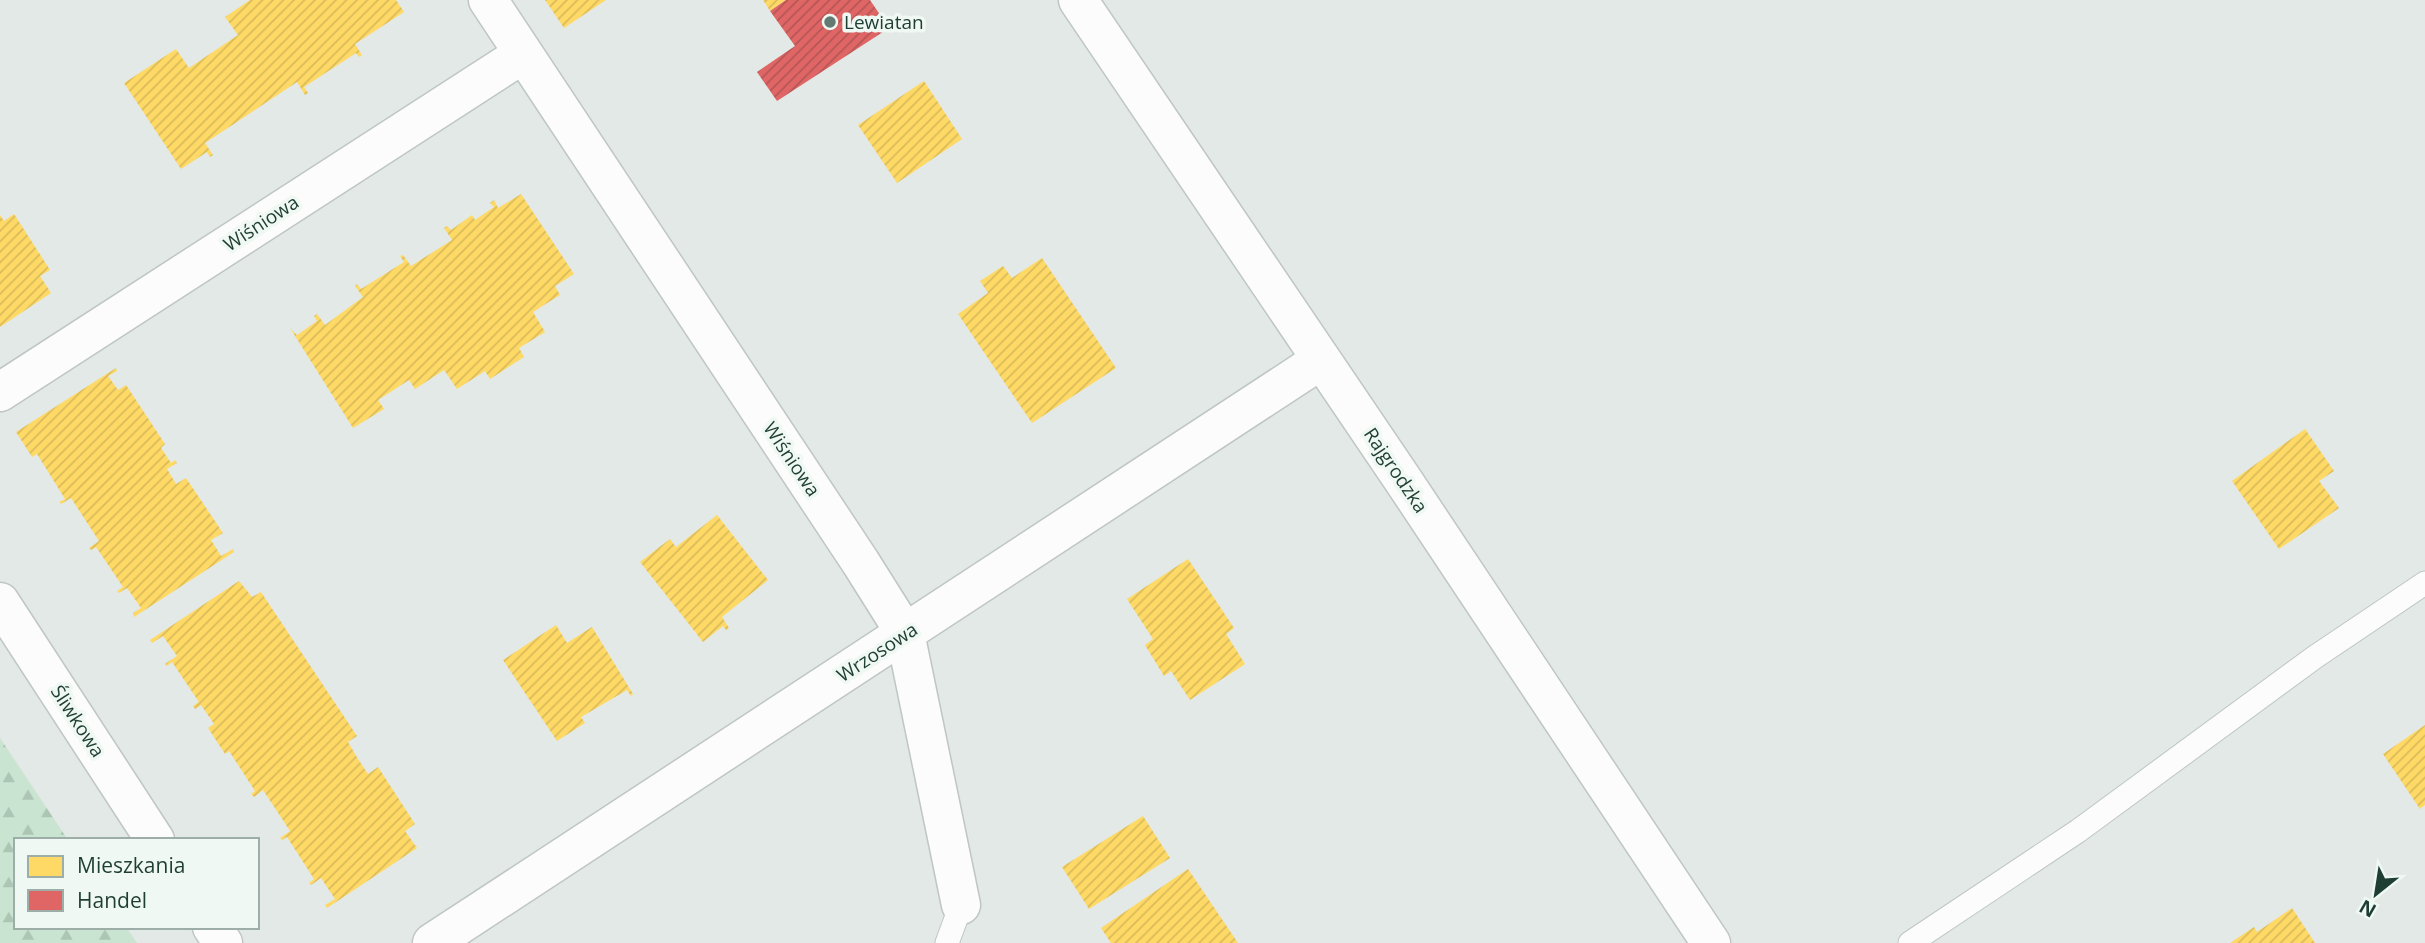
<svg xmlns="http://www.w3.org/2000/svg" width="2425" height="943" font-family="'Open Sans',sans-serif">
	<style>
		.forest { fill: url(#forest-firs) }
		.homes { fill: url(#homes-hatch) }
		.shops { fill: url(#shops-hatch) }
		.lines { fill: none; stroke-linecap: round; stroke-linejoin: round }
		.service-casing { stroke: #bfc6c3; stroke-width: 25 }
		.minor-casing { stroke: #bfc6c3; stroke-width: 41 }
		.tertiary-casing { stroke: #bfc6c3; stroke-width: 41 }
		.service { stroke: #fbfcfb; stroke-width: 23 }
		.minor { stroke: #fbfcfb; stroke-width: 38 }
		.tertiary { stroke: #fbfcfb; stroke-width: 38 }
		.poi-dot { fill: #637a72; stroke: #f0f8f4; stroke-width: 2.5 }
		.labels { text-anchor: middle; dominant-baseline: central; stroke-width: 7; stroke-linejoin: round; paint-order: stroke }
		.poi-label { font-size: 19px; fill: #1e3e34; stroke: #f0f8f4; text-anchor: start }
		.street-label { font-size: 19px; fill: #1e3e34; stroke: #f0f8f4 }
	</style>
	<defs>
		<pattern id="forest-firs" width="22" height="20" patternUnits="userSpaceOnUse" patternTransform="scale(1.75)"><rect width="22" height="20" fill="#c9e4d1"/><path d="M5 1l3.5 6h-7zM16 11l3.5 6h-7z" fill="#acc5b4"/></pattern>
		<pattern id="homes-hatch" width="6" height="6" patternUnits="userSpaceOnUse" patternTransform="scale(1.75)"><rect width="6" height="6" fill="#ffd966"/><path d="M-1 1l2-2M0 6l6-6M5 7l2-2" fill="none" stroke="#dabb59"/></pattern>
		<pattern id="shops-hatch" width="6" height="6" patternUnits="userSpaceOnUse" patternTransform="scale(1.75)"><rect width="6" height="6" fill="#e06666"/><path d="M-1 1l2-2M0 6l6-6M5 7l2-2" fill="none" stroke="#b55555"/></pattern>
	</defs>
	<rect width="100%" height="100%" fill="#e2e9e6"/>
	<polygon class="forest" points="0,738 68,840 16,840 16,927 126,927 137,943 0,943"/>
	<g class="homes">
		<polygon points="250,0 396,0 404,12 355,44 362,55 359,57 356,53 304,87 308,93 305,95 297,82 205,143 213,155 210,157 207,152 181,169 124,83 176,49 189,68 238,35 225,17"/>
		<polygon points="545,0 606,0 564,28"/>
		<polygon points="763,0 786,0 770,11"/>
		<polygon points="924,81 962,139 897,183 858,125"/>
		<polygon points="521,194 574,274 555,286 560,295 533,312 545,332 519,348 524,357 490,379 485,371 457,389 444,370 415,389 409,380 378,400 384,409 353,428 290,328 297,335 317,321 314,316 317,314 325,325 363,297 355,286 357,284 361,289 404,262 400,256 403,255 411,266 452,240 444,228 447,226 451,230 472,215 475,220 494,207 490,203 494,200 498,208"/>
		<polygon points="14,214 50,270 40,276 51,293 0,327 0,215 4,221"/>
		<polygon points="1042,258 1116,368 1032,423 958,314 988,293 980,281 1003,266 1012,278"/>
		<polygon points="116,368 117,371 108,376 118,390 126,385 165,444 161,448 171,463 175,460 177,463 167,469 176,484 186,478 223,533 211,540 221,556 233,549 234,552 134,617 133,613 141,608 127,588 119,593 117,591 123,587 96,547 91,550 89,548 99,541 71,498 61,504 59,502 65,499 37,454 32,457 16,432"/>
		<polygon points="2305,429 2334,471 2319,481 2339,508 2279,549 2232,481"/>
		<polygon points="717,515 768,580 722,617 729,628 726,630 723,626 703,642 640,562 670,539 676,547"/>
		<polygon points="1188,559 1234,628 1226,634 1245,664 1190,700 1171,671 1164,676 1145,645 1153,639 1127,599"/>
		<polygon points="239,581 252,597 261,592 357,736 348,742 358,759 368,774 378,767 415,824 405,831 417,848 327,908 325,905 335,899 321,878 311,885 309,883 314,879 287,837 282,840 280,838 290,831 263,790 254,797 251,794 255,791 229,751 225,754 208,728 214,724 201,705 195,709 193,706 199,702 172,662 167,666 165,664 177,656 163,636 152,643 150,640"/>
		<polygon points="556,625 567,643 592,627 633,694 631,696 627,690 581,717 585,723 557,741 503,660"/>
		<polygon points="2425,725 2425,805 2420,809 2383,754"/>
		<polygon points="1143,816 1170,858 1089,909 1062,867"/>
		<polygon points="1188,869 1238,943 1111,943 1101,928"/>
		<polygon points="2292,908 2315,943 2230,943 2254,927 2257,932"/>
	</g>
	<polygon class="shops" points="786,0 870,0 889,28 777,101 757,72 795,46 770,11"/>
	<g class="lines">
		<g class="service-casing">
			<g id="service">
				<polyline points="947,943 961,905"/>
				<polyline points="1910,943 2078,831 2315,657 2425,583"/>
			</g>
		</g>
		<g class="minor-casing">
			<g id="minor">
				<polyline points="488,0 861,563 905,633 961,905"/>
				<polyline points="0,392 523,54"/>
				<polyline points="0,602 155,840"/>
				<polyline points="212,927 223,943"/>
				<polyline points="432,943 1321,360"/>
			</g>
		</g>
		<g class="tertiary-casing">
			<polyline id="tertiary" points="1078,0 1403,480 1711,943"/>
		</g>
		<use href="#service" class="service"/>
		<use href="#minor" class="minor"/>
		<use href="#tertiary" class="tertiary"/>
	</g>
	<circle class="poi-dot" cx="830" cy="22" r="7"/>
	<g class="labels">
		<g class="poi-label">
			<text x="844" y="22">Lewiatan</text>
		</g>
		<g class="street-label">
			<text transform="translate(261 223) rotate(-33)">Wiśniowa</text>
			<text transform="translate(792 459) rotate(56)">Wiśniowa</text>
			<text transform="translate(1396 470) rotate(56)">Rajgrodzka</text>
			<text transform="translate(877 652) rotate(-33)">Wrzosowa</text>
			<text transform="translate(78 721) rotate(57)">Śliwkowa</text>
		</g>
	</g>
	<rect x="14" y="838" width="245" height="91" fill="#f0f8f4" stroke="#9caea7" stroke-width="2"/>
	<rect x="28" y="856" width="35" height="21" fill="#ffd966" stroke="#9caea7" stroke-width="2"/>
	<text x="77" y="873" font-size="21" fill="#1e3e34">Mieszkania</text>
	<rect x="28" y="890" width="35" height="21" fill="#e06666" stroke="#9caea7" stroke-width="2"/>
	<text x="77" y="908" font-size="21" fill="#1e3e34">Handel</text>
	<g transform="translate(2376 894) rotate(210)" stroke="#f0f8f4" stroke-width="5" paint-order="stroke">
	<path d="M0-5L12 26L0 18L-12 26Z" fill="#1e3e34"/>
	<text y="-10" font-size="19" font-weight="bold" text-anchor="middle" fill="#1e3e34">N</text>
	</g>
</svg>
